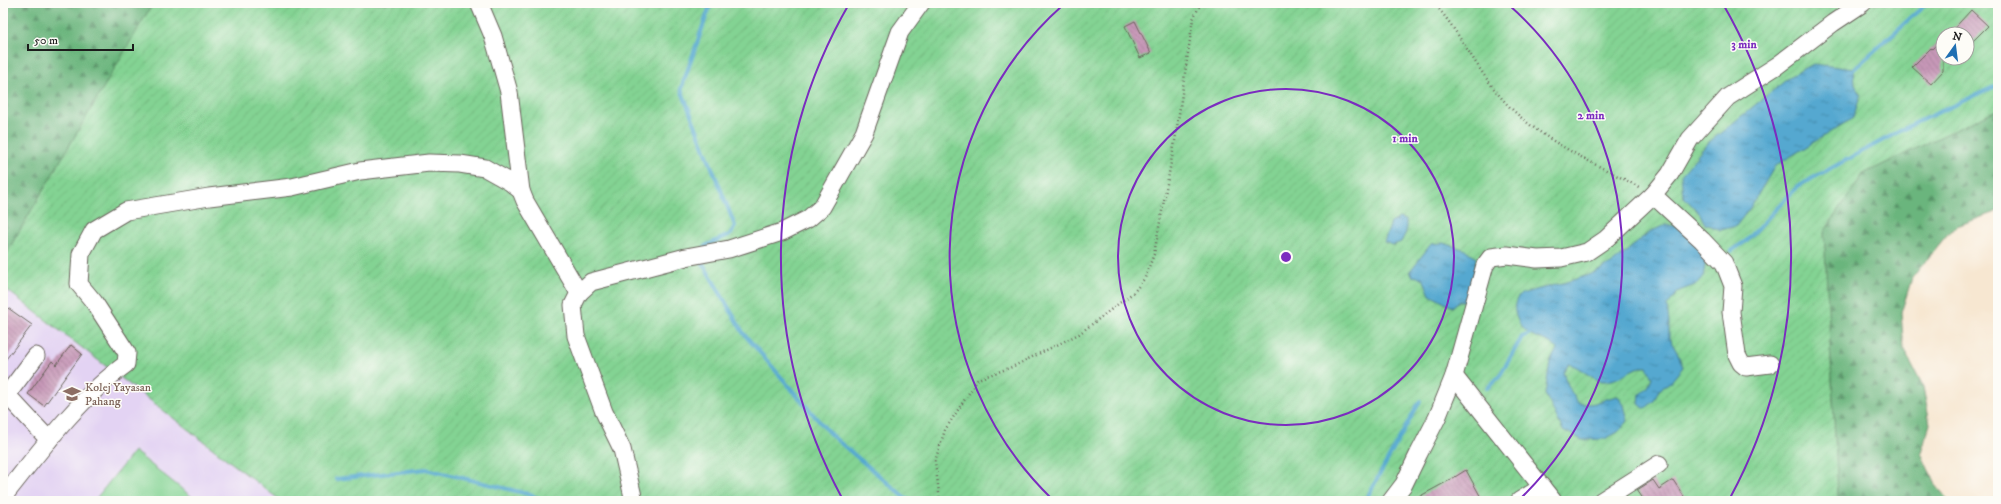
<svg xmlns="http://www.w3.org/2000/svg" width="2001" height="504" font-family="'IM FELL DW Pica',serif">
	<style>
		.built { fill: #e3d3f3 }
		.forest { fill: url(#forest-firs); stroke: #43684c }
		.park { fill: #83d393; stroke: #507858 }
		.garden { fill: url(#garden-furrows); stroke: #507858; fill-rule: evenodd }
		.water { fill: url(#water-ripples); stroke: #386276 }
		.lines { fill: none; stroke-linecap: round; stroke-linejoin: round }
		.stream { stroke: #54a8d0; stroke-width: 4 }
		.building { fill: url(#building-back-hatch) }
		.minor-casing { stroke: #69635b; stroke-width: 19 }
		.path { stroke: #69635b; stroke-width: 2.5; stroke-dasharray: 1 3; stroke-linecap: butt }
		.minor { stroke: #fff; stroke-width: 17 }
		.ring { fill: none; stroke: #7b2cbf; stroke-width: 2 }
		.labels { text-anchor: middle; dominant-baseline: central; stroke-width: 3; stroke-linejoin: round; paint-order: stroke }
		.education-label { font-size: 12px; fill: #785e54; stroke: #fdfcf7; text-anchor: start }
		.centre { fill: #7b2cbf; stroke: #fdfcf7; stroke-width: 2 }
		.ring-label { font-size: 12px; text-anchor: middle; font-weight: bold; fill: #7b2cbf; stroke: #fdfcf7; stroke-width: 3; stroke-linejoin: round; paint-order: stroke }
	</style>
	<defs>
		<pattern id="forest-firs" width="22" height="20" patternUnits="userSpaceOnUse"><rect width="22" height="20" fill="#6ab57d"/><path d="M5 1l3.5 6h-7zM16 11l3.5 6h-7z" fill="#569266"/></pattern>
		<pattern id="garden-furrows" width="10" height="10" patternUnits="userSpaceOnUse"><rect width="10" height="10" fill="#83d393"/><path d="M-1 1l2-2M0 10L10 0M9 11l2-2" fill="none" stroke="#71b57e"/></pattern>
		<pattern id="water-ripples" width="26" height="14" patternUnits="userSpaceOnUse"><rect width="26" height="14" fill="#54a8d0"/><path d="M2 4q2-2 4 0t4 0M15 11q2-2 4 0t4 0" fill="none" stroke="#4588a8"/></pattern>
		<pattern id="building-back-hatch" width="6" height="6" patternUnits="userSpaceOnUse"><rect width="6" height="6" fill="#c798b8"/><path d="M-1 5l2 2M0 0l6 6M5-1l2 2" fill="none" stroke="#a17b95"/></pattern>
	</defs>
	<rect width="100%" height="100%" fill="#fdfcf7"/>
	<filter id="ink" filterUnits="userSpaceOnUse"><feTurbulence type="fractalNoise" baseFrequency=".025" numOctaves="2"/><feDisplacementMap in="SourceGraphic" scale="8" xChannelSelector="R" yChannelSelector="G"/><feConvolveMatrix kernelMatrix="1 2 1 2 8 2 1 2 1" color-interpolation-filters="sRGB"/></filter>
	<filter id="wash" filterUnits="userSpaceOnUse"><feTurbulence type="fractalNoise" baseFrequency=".012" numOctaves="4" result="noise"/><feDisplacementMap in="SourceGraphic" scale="16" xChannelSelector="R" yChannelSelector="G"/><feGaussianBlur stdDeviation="0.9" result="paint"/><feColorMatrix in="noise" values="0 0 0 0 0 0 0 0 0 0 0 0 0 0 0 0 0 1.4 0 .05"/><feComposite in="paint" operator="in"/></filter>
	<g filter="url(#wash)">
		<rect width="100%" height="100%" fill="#f7e7d1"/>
		<polygon class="built" points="3,287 281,501 3,501"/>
		<g class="forest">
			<polygon points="3,3 153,3 3,259"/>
			<polygon points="1998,109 1998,211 1957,226 1946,236 1912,278 1901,313 1904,350 1923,387 1930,424 1921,453 1935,484 1949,501 1837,501 1838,495 1824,232 1863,174"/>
		</g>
		<polygon class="park" points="134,451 197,501 94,501"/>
		<path class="garden" d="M 153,3 L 1998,3 L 1998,109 L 1863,174 L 1824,232 L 1838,495 L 1837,501 L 281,501 L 3,287 L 3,259 ZM 1943,34 L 1967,34 L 1967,58 L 1943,58 Z"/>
		<g class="water">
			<polygon points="1813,64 1854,69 1855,85 1861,94 1853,118 1775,166 1750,208 1736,226 1721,230 1705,224 1700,214 1683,196 1681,175 1708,143 1791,76"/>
			<polygon points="1399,218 1406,220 1406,232 1401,242 1393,245 1384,242 1391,223"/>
			<path d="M 1666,225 L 1677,226 L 1707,254 L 1703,278 L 1695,285 L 1679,291 L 1667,306 L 1669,322 L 1669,338 L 1677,352 L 1683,367 L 1669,384 L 1659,390 L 1654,401 L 1645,409 L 1639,404 L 1640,394 L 1648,387 L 1652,377 L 1647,367 C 1630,365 1620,383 1602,381 C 1589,378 1581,367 1569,364 L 1563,373 L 1570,390 L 1578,403 C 1596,407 1600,399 1618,396 L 1624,405 L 1628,421 L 1618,432 L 1605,439 L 1582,440 L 1563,430 L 1545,394 L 1550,362 L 1557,349 C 1550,340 1539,340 1530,334 C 1517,326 1508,305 1521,294 C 1548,286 1582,280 1606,267 C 1630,254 1636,235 1666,225 Z"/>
			<polygon points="1443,243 1466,250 1476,258 1473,282 1468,301 1459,301 1452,307 1430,295 1423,278 1412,276 1410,271 1431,244"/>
		</g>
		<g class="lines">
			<g class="stream">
				<polyline points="1854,69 1927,3"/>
				<polyline points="705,246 731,234 735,226 681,89 711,3"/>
				<polyline points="1731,251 1746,241 1798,186 1913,124 1998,85"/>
				<polyline points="702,258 702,262 744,334 831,435 909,501"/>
				<polyline points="1487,388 1499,377 1522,337 1529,334"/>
				<polyline points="336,479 426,469 528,494 545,501"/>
				<polyline points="1365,501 1420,401"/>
			</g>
		</g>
		<g id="blocks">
			<g class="building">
				<polygon points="1971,10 1988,26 1967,47 1967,34 1949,34"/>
				<polygon points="1135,21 1151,53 1140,58 1125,26"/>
				<polygon points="1943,38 1943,71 1931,84 1912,67 1931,48 1932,49"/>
				<polygon points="8,308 32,325 3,363 3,314"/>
				<polygon points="71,345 82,354 44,406 28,394 52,361 56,365"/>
				<polygon points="1466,470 1483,501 1411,501 1450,480"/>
				<polygon points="1653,480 1659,489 1673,480 1687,501 1642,501 1644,500 1637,490"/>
			</g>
		</g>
	</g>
	<g filter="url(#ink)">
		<use href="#blocks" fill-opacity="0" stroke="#69635b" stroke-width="1"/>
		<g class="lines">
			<g class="minor-casing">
				<g id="minor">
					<polyline points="479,3 493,36 509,92 521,191"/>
					<polyline points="1653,195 1702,240 1724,263 1733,286 1731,312 1737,355 1741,363 1746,367 1770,364"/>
					<polyline points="1454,376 1553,501"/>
					<polyline points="7,395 49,440"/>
					<polyline points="3,400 36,356"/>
					<path d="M 3,497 C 39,452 79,398 126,364 L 127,353 L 94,302 L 79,284 L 81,254 L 94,230 L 126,211 L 209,197 L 292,187 L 360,171 L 429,163 L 460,164 L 485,168 L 510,182 L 521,191 L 525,201 L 579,293"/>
					<polyline points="634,501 622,449 604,412 576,336 573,305 579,293 591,282 686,257 729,249 782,232 808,219 822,207 864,133 900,32 921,3"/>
					<polyline points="1391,501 1404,484 1419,453 1437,418 1454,376 1485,265 1491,257 1507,255 1537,259 1561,258 1587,252 1606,239 1653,195 1670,174 1690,139 1728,97 1778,65 1833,23 1863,3"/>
					<polyline points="1519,501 1542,487"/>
					<polyline points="1601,501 1659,464"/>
				</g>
			</g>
			<g class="path">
				<path d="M 1434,3 C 1464,37 1482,82 1516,113 C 1551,145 1598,165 1639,187"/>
				<polyline points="940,501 935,461 945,430 978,379 1012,367 1079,334 1134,292 1145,278 1154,254 1175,141 1193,19 1201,3"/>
			</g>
			<use href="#minor" class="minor"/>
		</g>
	</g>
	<g class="ring">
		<circle cx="1286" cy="257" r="168"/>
		<path d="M1052 499A337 337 0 0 1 1063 5M1509 5A337 337 0 0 1 1520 499"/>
		<path d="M842 498A505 505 0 0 1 849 4M1723 4A505 505 0 0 1 1730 498"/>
	</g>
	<defs>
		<g id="university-bare" transform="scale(1.38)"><path d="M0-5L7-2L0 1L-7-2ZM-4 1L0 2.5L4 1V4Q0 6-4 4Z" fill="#8d6e63" stroke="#fdfcf7" stroke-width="2.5" paint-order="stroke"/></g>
	</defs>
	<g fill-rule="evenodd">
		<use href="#university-bare" x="72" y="394"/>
	</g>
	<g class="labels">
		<g class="education-label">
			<text x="85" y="387">Kolej Yayasan<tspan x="85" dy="14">Pahang</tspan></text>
		</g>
	</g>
	<circle cx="1286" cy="257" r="6" class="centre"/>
	<g class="ring-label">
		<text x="1744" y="48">3 min</text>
		<text x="1591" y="119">2 min</text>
		<text x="1405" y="142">1 min</text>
	</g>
	<rect width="2001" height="504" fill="none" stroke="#fdfcf7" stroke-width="16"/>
	<g transform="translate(1955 46) rotate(14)"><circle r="19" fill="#fdfcf7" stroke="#a3a29f"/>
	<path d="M0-3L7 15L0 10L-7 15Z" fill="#1f6fb2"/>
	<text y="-6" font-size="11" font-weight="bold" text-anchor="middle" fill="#1c1c1c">N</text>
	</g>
	<path d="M28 44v6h105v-6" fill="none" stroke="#1c1c1c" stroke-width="2"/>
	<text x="34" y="44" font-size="12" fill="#1c1c1c" stroke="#fdfcf7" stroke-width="3" paint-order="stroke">50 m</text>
</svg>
